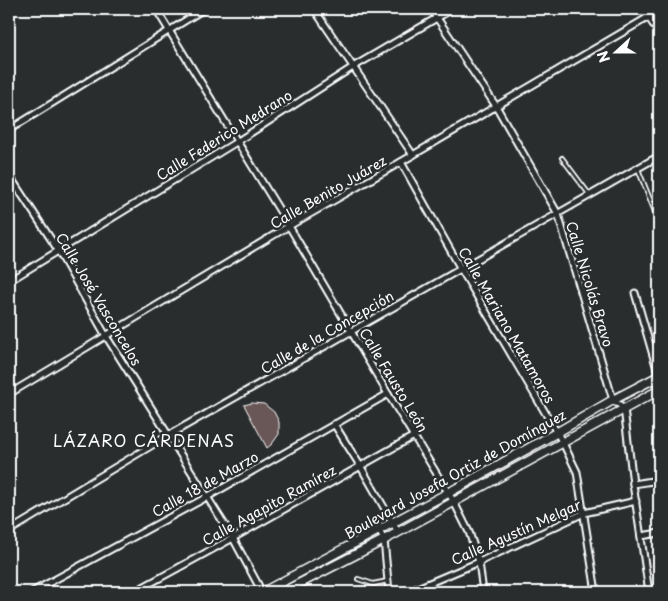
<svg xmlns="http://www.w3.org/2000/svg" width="668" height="601" font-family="'Playpen Sans',sans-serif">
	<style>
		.building { fill: #695656; stroke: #fff }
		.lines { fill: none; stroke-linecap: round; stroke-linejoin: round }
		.lane-casing { stroke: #fff; stroke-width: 6 }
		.street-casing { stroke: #fff; stroke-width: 9 }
		.secondary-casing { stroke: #fff; stroke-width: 11 }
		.lane { stroke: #2a2d2e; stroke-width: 2.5 }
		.street { stroke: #2a2d2e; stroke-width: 5 }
		.secondary { stroke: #2a2d2e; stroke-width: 8 }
		.labels { text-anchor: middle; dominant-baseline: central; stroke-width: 5; stroke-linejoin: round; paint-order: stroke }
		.street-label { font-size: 14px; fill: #fff; stroke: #2a2d2e }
		.quarter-label { font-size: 16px; letter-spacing: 1px; fill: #fff; stroke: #2a2d2e }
	</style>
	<rect width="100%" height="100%" fill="#2a2d2e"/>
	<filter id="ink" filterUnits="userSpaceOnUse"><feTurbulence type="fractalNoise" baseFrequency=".02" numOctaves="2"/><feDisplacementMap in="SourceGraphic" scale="10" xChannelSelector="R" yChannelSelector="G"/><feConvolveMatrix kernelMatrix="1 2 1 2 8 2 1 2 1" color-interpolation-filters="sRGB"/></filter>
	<g filter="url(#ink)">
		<polygon class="building" points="252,403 264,404 274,412 279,422 279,434 272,444 267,448 244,405"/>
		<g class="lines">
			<g class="lane-casing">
				<g id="lane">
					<polyline points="562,158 589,194"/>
					<polyline points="638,169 659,222"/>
					<polyline points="358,579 373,584 388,581"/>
				</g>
			</g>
			<g class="street-casing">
				<g id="street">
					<polyline points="156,9 289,226 388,394 454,502 469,532 479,562 483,592"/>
					<polyline points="314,9 413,155"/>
					<polyline points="431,9 496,106 558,214 613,400 624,408 633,484 649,592"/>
					<polyline points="643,9 659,33"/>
					<polyline points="9,130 204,9"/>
					<polyline points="401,162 461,269 563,443 577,472 596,592"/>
					<polyline points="9,175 58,250 106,336 233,538 262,592"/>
					<polyline points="9,281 238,141 353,67 452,9"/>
					<polyline points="635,293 659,376"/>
					<polyline points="9,394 289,226 401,162 659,11"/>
					<polyline points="334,424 361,467 398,532"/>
					<polyline points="633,484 659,480"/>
					<polyline points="379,530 384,540 389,592"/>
					<polyline points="9,531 169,435 659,156"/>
					<polyline points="641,536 659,533"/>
					<polyline points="649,589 659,588"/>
					<polyline points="32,592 207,497 388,394"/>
					<polyline points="134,592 233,538 414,436"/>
					<polyline points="408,592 479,562 584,513 636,501"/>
				</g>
			</g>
			<g class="secondary-casing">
				<g id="secondary">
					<polyline points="263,592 448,493 556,433 613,400 659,376"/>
					<polyline points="283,592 384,540 659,390"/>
				</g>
			</g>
			<use href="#lane" class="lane"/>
			<use href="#street" class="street"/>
			<use href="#secondary" class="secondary"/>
		</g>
	</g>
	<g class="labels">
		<g class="street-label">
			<text transform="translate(224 135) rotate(-32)">Calle Federico Medrano</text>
			<text transform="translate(328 192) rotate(-30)">Calle Benito Juárez</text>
			<text transform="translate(590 284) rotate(73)">Calle Nicolás Bravo</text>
			<text transform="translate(99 299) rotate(59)">Calle José Vasconcelos</text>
			<text transform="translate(507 325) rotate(60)">Calle Mariano Matamoros</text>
			<text transform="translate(327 332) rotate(-30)">Calle de la Concepción</text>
			<text transform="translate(394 380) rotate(59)">Calle Fausto León</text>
			<text transform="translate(455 474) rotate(-29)">Boulevard Josefa Ortiz de Domínguez</text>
			<text transform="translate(205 484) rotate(-29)">Calle 18 de Marzo</text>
			<text transform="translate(269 505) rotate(-29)">Calle Agapito Ramírez</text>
			<text transform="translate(516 532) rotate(-24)">Calle Agustín Melgar</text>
		</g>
		<g class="quarter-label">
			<text x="144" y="440">LÁZARO CÁRDENAS</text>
		</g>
	</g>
	<rect width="668" height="601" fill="none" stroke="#2a2d2e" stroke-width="30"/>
	<rect x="15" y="15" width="638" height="571" fill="none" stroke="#fff" stroke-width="2" filter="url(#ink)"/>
	<g transform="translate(616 52) rotate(249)" stroke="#2a2d2e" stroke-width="4" paint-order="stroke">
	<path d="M0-4L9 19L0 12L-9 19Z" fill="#ffffff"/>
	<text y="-8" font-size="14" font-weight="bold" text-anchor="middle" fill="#ffffff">N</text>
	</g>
</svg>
